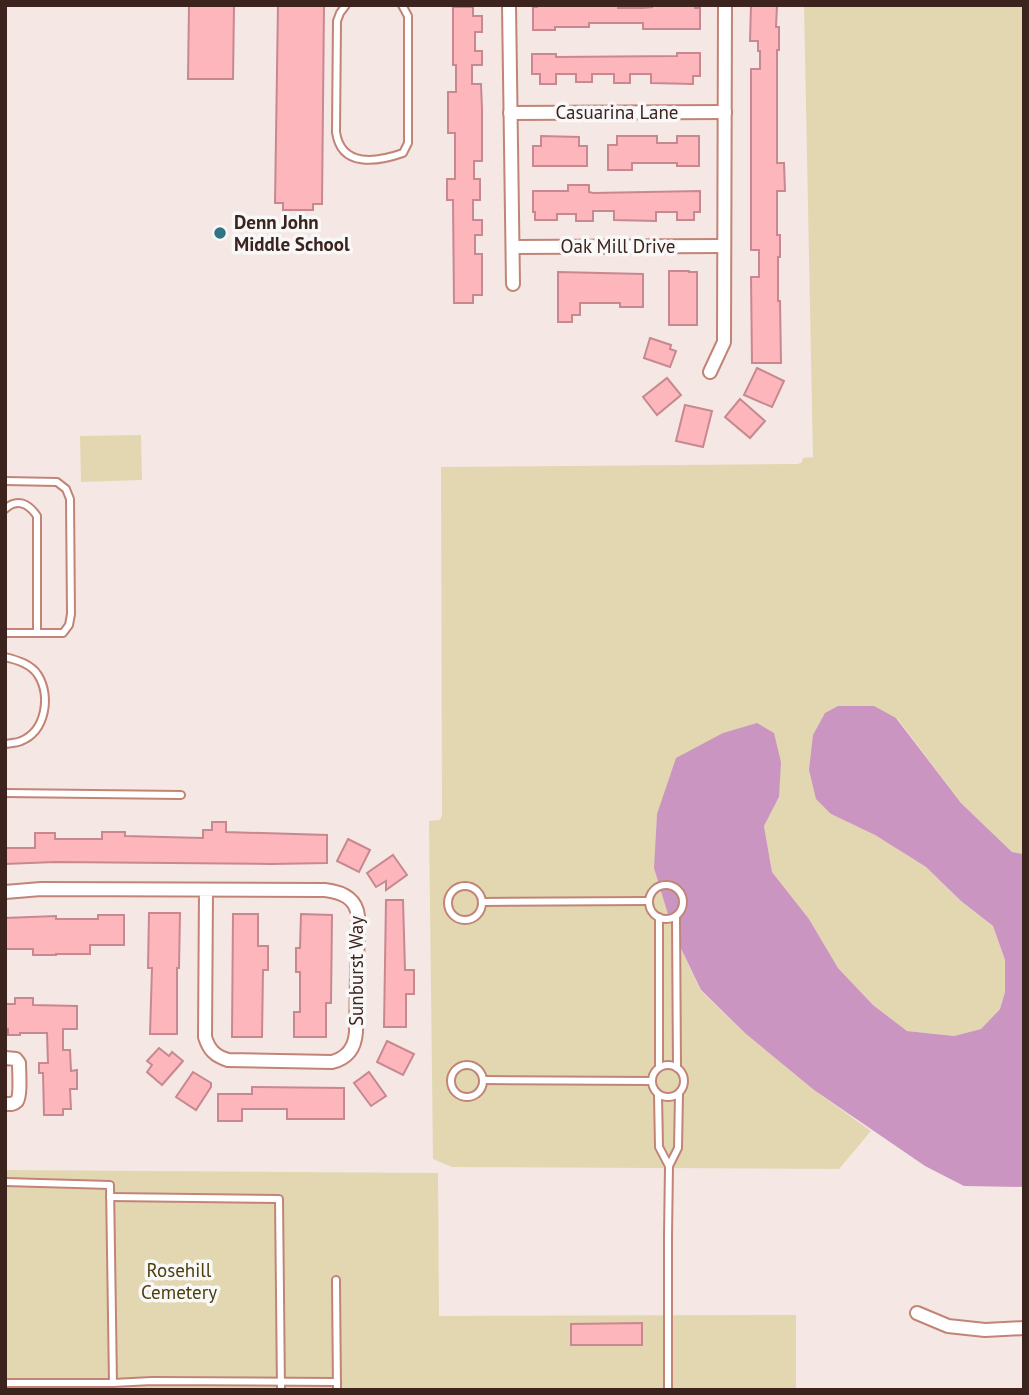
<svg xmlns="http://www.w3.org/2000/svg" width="1029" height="1395" font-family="'PT Sans',sans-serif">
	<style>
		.green { fill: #e3d7b1 }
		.water { fill: #ca96c1 }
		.building { fill: #feb6bd; stroke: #c8888f; stroke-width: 2 }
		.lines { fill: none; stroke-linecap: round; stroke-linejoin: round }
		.lane-casing { stroke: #c28477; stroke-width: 10 }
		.street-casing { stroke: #c28477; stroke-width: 16 }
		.lane { stroke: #fff; stroke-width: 6 }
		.street { stroke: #fff; stroke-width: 12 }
		.poi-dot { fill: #307583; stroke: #f8f8f8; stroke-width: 2.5 }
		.labels { text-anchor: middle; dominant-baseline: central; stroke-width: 7; stroke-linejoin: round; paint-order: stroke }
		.street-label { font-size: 19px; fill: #3c231e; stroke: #f8f8f8 }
		.poi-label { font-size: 19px; font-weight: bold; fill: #3c231e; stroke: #f8f8f8; text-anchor: start }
		.park-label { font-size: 19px; fill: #4c3e0b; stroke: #f8f8f8 }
	</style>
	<rect width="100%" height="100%" fill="#f5e7e4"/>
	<g class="green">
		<polygon points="804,5 1024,5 1024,854 1012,852 961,803 897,718 831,814 875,835 926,867 961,901 993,926 1005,960 1005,992 1000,1009 981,1029 954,1036 907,1031 873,1005 838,968 809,919 772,872 764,826 779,797 657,814 655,868 674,934 701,991 746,1034 814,1090 871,1131 839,1169 452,1167 433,1159 429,821 440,820 442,815 441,467 798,464 802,462 803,458 813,457"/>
		<polygon points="141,435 142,480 81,482 80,436"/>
		<polygon points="5,1170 438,1173 439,1316 796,1315 796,1390 5,1390"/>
	</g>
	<polygon class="water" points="838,706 874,706 896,718 961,803 1012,852 1024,854 1024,1187 964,1186 925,1166 814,1090 746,1034 701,990 674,934 654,868 657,814 676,758 723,733 757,723 774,733 781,762 779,797 764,826 772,872 809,919 838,968 873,1005 907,1031 954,1036 981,1029 1000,1009 1005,992 1005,960 993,926 961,901 926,867 875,835 831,814 816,799 809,770 813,735 825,713"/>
	<g class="building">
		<polygon points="189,5 234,5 233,79 188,79"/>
		<polygon points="278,5 324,5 322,204 313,204 313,210 283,210 283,203 275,203"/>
		<polygon points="537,5 618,5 618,8 643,8 652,7 652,5 695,5 695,8 700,8 700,29 643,29 643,23 589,23 589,27 555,27 555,30 533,30 533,7 537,7"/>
		<polygon points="751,5 777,5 776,27 779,27 779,50 777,50 777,163 784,163 785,191 777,191 777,235 780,235 780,257 778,257 778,301 780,301 781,363 752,363 751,277 759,277 759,250 751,250 751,69 760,69 760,51 758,51 758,41 750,41"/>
		<polygon points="453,7 473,7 473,16 482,16 482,32 475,32 475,51 482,51 482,65 472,65 472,84 481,84 482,109 482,161 474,161 474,179 480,179 480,200 473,200 473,220 482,220 482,235 475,235 475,254 482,254 482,295 473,295 473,303 454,303 453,200 447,200 447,179 455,179 455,133 448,133 448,92 456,92 456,65 453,65"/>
		<polygon points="677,53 700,53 700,76 693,76 693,84 651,83 651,74 630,74 630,83 614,83 614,74 592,74 592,82 576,82 576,74 556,74 556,84 540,84 540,74 532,74 532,54 556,54 556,57 677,56"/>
		<polygon points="541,136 579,137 579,146 587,146 587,166 533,166 533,146 541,146"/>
		<polygon points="617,136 657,136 657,143 677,143 677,136 699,136 699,166 677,166 677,163 632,163 632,170 608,170 608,145 617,145"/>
		<polygon points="568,185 589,185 589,192 593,193 700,191 700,212 694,212 694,220 677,220 677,212 656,212 656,221 614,220 614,211 593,211 593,221 576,221 576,214 557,214 557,220 535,220 535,212 533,212 533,191 568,191"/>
		<polygon points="669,271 689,271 689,272 697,272 697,325 669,325"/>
		<polygon points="558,272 643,274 643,307 620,307 620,303 580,303 580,315 572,315 572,322 558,322"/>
		<polygon points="650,338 671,345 670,349 676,351 670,367 644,358"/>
		<polygon points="757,368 784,381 772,407 744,395"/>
		<polygon points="667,378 681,395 657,415 643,397"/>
		<polygon points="740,399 765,421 750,438 725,417"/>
		<polygon points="685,405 712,411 703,447 676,441"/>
		<polygon points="212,822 226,822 226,832 327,835 327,863 271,864 55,862 5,864 5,848 35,848 35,833 55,833 55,839 102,839 102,832 125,832 125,836 203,838 203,830 212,830"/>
		<polygon points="348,839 370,850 359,872 337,861"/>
		<polygon points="393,855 407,875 386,890 386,881 376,887 367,873"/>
		<polygon points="386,900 403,900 405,970 414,970 414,994 406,994 406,1027 384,1027"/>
		<polygon points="149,913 180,913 179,968 177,968 177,1034 150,1034 152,968 148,968"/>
		<polygon points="233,914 258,914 258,946 268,946 268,970 263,970 262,1037 232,1037"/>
		<polygon points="301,914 332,915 331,1003 326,1003 326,1037 294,1037 294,1012 300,1012 300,972 296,972 296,948 300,948"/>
		<polygon points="98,915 124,915 124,945 90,945 90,954 56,954 56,955 33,955 33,949 5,949 5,918 56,916 56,919 98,919"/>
		<polygon points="15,998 33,998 33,1005 77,1006 77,1029 63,1029 63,1050 70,1050 71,1071 77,1070 77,1089 70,1089 71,1109 63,1109 63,1115 44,1115 43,1073 39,1073 39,1063 48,1063 47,1033 20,1033 20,1035 8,1035 8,1029 5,1029 5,1004 15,1004"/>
		<polygon points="387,1041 414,1054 403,1075 377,1062"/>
		<polygon points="159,1048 169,1056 172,1052 183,1061 162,1085 147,1072 152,1065 147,1061"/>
		<polygon points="193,1072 211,1083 211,1087 196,1110 176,1097"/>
		<polygon points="369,1072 386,1096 371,1106 354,1083"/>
		<polygon points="252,1087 344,1088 344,1119 287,1119 287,1109 242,1109 242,1121 218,1121 218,1094 252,1094"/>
		<polygon points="642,1323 642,1345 571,1345 571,1324"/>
	</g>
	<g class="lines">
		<g class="lane-casing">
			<g id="lane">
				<path d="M 346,5 L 340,13 L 337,21 L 336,132 C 341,168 377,162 403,153 L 408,143 L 408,16 L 402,5"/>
				<polyline points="5,481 57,482 66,489 70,499 71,614 69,625 63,633 5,633"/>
				<path d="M 5,509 C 17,498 28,503 37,516 L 37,633"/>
				<path d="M 5,657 C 17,660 31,664 38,675 C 51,696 46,731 21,741 C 17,743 10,743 5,744"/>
				<polyline points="5,793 181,795"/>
				<circle cx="666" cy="902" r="17"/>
				<circle cx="465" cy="903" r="17"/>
				<polyline points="482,902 649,901"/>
				<polyline points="676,916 677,1068"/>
				<polyline points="659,917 659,1067"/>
				<circle cx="668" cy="1081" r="16"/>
				<circle cx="467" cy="1081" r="16"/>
				<polyline points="484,1080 651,1081"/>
				<polyline points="658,1095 659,1147 669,1166"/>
				<polyline points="5,1182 110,1185 113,1383"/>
				<polyline points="110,1197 279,1199 281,1390"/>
				<polyline points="336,1280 337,1390"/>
				<polyline points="5,1383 113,1383 152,1381 337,1382"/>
				<polyline points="668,1390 668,1236 669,1166 678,1148 679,1094"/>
			</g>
		</g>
		<g class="street-casing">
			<g id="street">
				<polyline points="509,5 513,284"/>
				<polyline points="510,113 725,112"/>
				<polyline points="513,247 724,246"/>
				<polyline points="710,372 724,342 725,5"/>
				<path d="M 5,892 L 41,889 L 325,890 C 342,892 356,898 358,916 L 356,1032 C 355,1047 348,1058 332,1062 L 228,1060 C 215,1056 209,1050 205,1037 L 206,891"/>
				<path d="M 5,1058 L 16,1059 L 19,1063 C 19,1071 21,1095 17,1101 C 13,1105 10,1104 5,1104"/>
				<polyline points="917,1313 948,1326 985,1330 1024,1328"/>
			</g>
		</g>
		<use href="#lane" class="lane"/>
		<use href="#street" class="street"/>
	</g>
	<circle class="poi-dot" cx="220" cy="233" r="7"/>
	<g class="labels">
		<g class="street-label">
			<text x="617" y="112">Casuarina Lane</text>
			<text x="618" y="246">Oak Mill Drive</text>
			<text transform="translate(356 971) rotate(-90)">Sunburst Way</text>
		</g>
		<g class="poi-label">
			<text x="234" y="222">Denn John<tspan x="234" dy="22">Middle School</tspan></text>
		</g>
		<g class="park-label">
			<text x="179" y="1270">Rosehill<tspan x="179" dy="22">Cemetery</tspan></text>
		</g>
	</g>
	<rect width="1029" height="1395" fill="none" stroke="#3c231e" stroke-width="14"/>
</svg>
